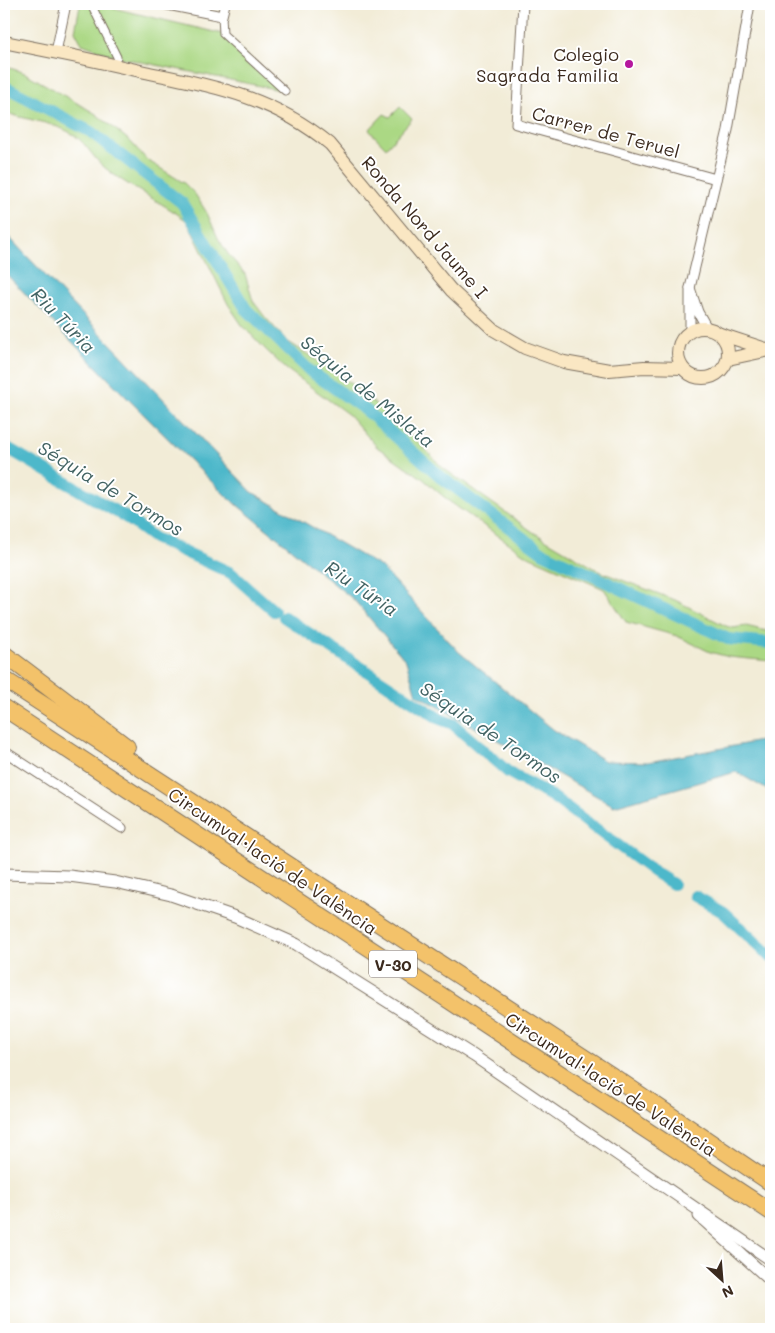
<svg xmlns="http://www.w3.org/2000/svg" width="775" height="1333" font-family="Mali,sans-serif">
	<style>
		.green { fill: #abd884; stroke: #738151 }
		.water { fill: #4db8ca; stroke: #447174 }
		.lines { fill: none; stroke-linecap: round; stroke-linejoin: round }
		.canal { stroke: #4db8ca; stroke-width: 12 }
		.pedestrian-casing { stroke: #7b6e5f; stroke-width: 9 }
		.minor-casing { stroke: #7b6e5f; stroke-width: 11 }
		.tertiary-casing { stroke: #7b6e5f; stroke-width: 13 }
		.secondary-casing { stroke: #7b6e5f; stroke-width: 14 }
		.motorway-casing { stroke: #7b6e5f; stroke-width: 18 }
		.pedestrian { stroke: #fff; stroke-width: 7 }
		.minor { stroke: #fff; stroke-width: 9 }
		.tertiary { stroke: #fff; stroke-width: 11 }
		.secondary { stroke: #fae7c3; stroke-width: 12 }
		.motorway { stroke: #f3c26a; stroke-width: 16 }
		.poi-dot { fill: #b5179e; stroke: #fff; stroke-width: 2 }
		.labels { text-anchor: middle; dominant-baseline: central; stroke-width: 4; stroke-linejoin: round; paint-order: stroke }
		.shield { fill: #fff; stroke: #766a62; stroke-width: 1 }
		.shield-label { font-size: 16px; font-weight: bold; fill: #3b2a1e }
		.poi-label { font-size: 18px; fill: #3b2a1e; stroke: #fff; text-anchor: end }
		.street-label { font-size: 18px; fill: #3b2a1e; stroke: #fff }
		.water-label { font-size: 19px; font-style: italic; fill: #426363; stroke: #fff }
	</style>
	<rect width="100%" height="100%" fill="#fff"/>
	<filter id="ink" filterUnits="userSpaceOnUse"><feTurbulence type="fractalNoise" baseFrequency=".02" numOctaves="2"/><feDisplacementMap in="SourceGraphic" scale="10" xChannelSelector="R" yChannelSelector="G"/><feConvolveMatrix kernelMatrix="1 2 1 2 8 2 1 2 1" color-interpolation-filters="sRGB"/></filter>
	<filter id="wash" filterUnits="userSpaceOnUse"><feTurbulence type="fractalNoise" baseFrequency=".0096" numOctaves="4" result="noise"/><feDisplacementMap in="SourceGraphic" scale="20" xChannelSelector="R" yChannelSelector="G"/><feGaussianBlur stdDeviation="1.12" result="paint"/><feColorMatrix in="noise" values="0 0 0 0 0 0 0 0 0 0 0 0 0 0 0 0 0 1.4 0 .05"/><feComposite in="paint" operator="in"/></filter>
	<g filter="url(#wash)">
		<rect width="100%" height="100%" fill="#f2ecd7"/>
		<g class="green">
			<polygon points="96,4 223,34 285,91 117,57 82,44 75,31 80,5"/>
			<path d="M 4,66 L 25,73 L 96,114 L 130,141 L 147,160 L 184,183 L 195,194 L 207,213 L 218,238 L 228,254 L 245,274 L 253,301 L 265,317 L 287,341 L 337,373 L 363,393 L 420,444 L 443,468 L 533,532 L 601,572 L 675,600 L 726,626 L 733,628 L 746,626 L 771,632 L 771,661 L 729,657 L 710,652 L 677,636 L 626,622 L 604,589 L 526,555 L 450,502 L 422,478 L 377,447 L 349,415 L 285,368 L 264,348 L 242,325 L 228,304 L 187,221 C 161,201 129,188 104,167 C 91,156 85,140 69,132 C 48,121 25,120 4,112 Z"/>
			<polygon points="400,107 412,119 386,148 369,130 384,114 390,117"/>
		</g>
		<polygon class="water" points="4,232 252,492 381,567 459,652 554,730 605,761 648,762 771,739 771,769 766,770 771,773 771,792 736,772 614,806 416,694 406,661 354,600 226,496 124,395 4,272"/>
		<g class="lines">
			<g class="canal">
				<polyline points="4,86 91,132 182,203 246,309 310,371 367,411 441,477 542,552 728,639 771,643"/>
				<polyline points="4,446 127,518 154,538 231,573 274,611"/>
				<polyline points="284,617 440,719 453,724 508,772 553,797 654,872 673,884"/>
				<polyline points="695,896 723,912 771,957"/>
			</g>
		</g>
	</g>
	<g filter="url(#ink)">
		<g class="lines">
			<g class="pedestrian-casing">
				<g id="pedestrian">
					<polyline points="91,4 117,57"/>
					<polyline points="222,16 223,34 285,91"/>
				</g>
			</g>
			<g class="minor-casing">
				<g id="minor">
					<polyline points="163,4 222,16 225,4"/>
					<polyline points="523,4 516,124 716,179"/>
					<polyline points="56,52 66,4"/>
					<polyline points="690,288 728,130 750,4"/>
					<polyline points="690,331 690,288 698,312 707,328"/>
					<polyline points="4,751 122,828"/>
				</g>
			</g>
			<g class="tertiary-casing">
				<g id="tertiary">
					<polyline points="4,874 69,876 115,882 171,895 235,917 296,944 474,1056 771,1260"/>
					<polyline points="699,1216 771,1281"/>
				</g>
			</g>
			<g class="secondary-casing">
				<g id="secondary">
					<path d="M 4,42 C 51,51 98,61 145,72 C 216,87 271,96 330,144 L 451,290 L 494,330 L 525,348 L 564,362 L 609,370 L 644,367 L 682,368"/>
					<circle cx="703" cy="353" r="25"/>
					<polyline points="720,334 769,350"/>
					<polyline points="728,359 769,350"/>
				</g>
			</g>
			<g class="motorway-casing">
				<g id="motorway">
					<polyline points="4,654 127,747"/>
					<polyline points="4,679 617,1079 771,1183"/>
					<polyline points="4,708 771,1212"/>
				</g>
			</g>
			<use href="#pedestrian" class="pedestrian"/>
			<use href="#minor" class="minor"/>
			<use href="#tertiary" class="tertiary"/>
			<use href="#secondary" class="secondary"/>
			<use href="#motorway" class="motorway"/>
		</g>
	</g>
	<circle class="poi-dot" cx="629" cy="64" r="5"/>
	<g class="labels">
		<rect class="shield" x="369" y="950.5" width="48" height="27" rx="4"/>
		<g class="shield-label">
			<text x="393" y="964">V-30</text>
		</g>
		<g class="poi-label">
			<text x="619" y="54">Colegio<tspan x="619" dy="21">Sagrada Familia</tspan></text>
		</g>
		<g class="street-label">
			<text transform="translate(606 132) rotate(15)">Carrer de Teruel</text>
			<text transform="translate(425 227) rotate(49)">Ronda Nord Jaume I</text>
			<text transform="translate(273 861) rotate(34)">Circumval·lació de València</text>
			<text transform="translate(611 1084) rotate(33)">Circumval·lació de València</text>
		</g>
		<g class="water-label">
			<text transform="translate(64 320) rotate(46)">Riu Túria</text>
			<text transform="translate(368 391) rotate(39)">Séquia de Mislata</text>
			<text transform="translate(111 488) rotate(31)">Séquia de Tormos</text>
			<text transform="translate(362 588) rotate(34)">Riu Túria</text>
			<text transform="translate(491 732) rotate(34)">Séquia de Tormos</text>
		</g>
	</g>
	<rect width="775" height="1333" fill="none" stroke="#fff" stroke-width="20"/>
	<g transform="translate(722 1280) rotate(154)" stroke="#ffffff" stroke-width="4" paint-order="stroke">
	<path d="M0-4L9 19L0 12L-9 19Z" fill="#3b2a1e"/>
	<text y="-8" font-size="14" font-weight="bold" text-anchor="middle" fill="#3b2a1e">N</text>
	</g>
</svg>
